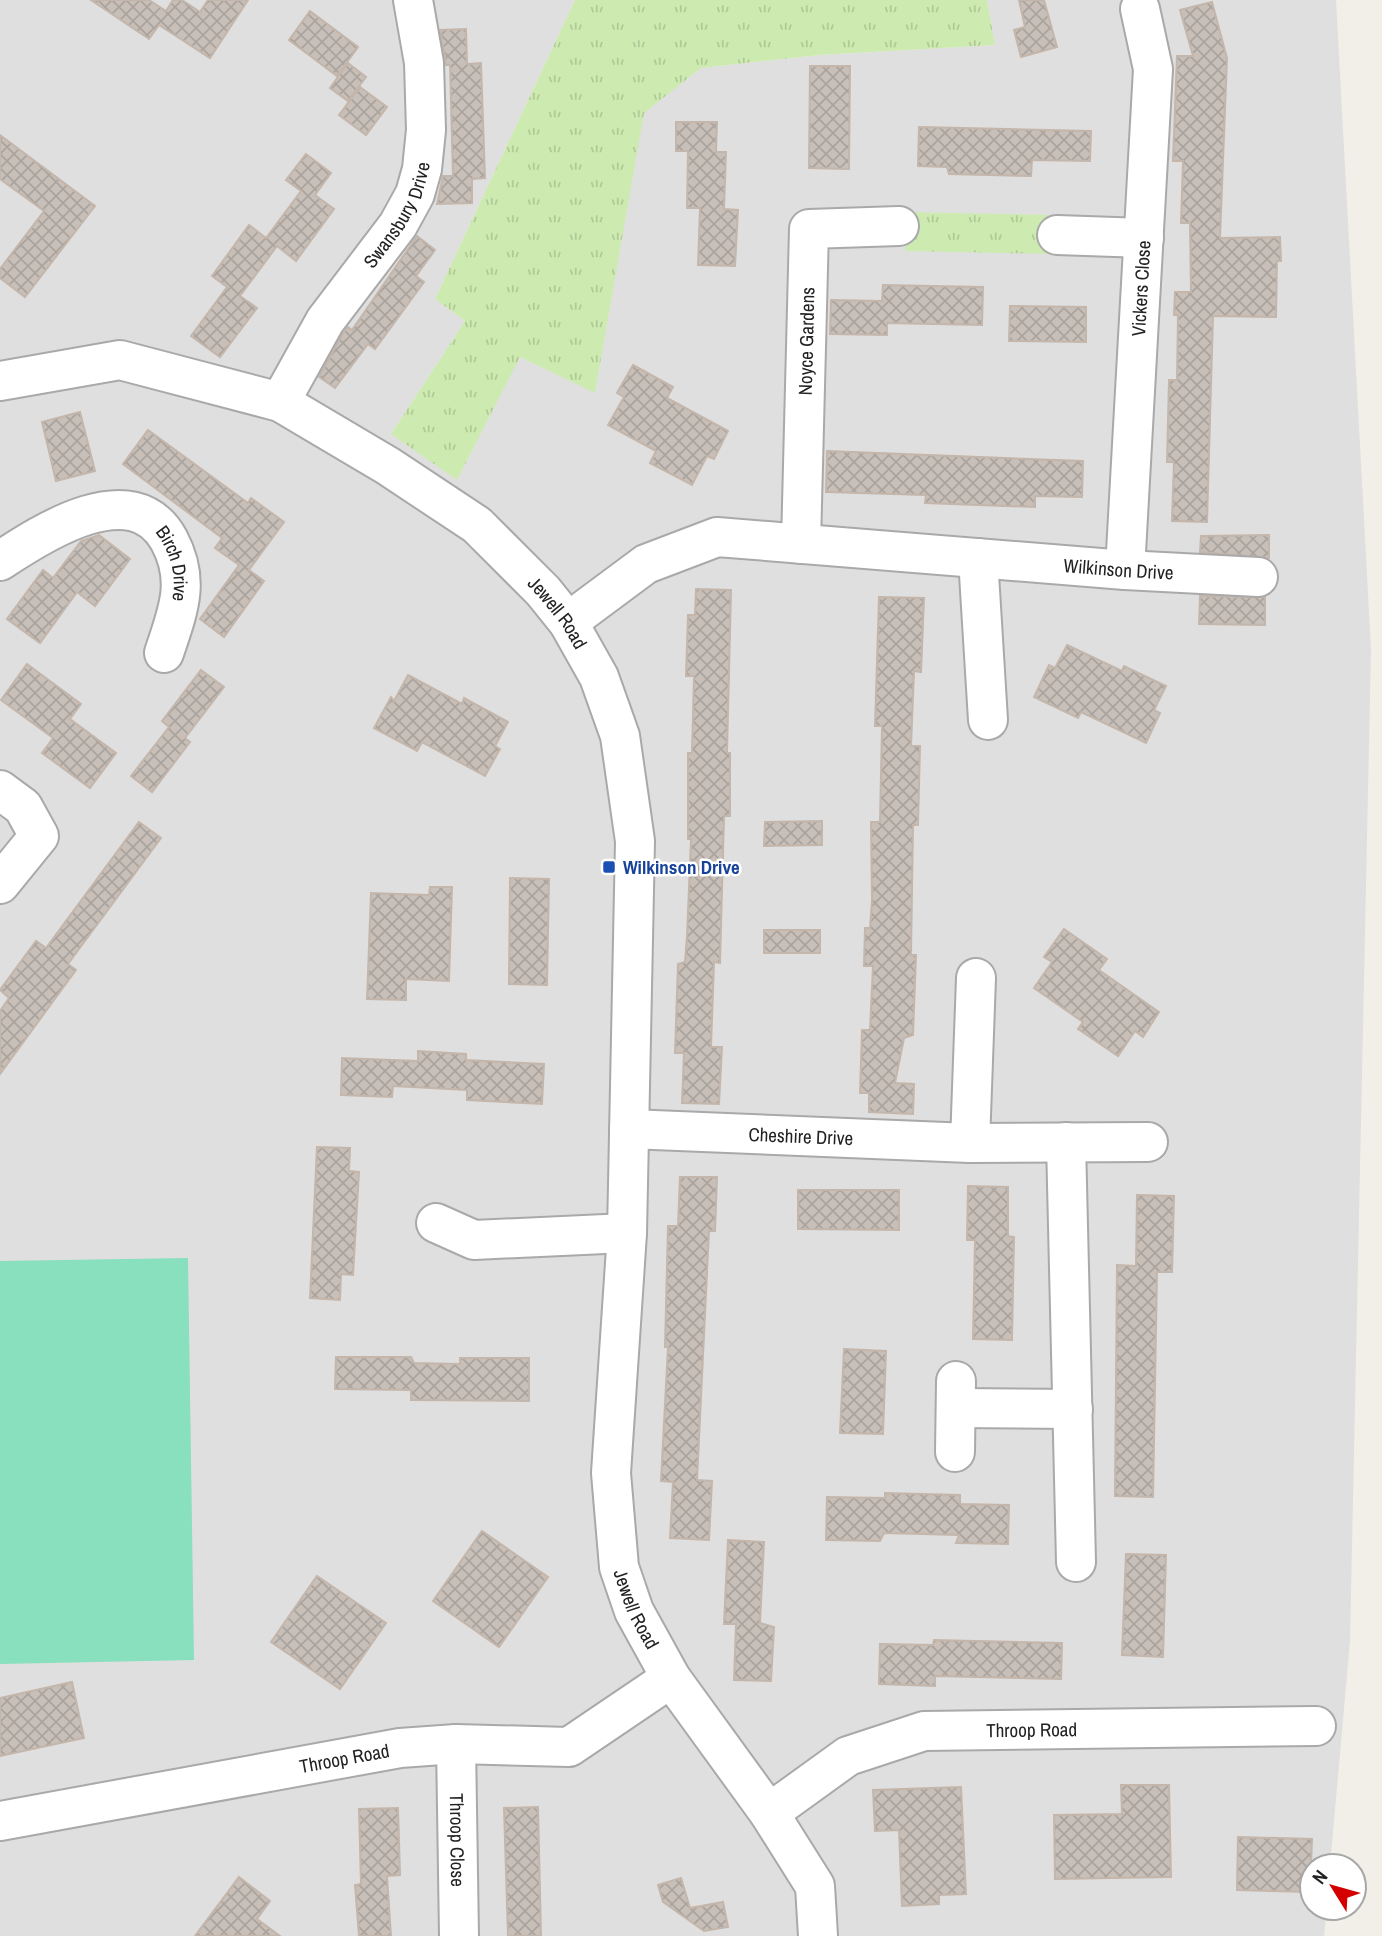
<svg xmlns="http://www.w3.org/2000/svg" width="1382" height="1936" font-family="'Archivo Narrow',sans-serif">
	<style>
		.residential { fill: #e0dfdf }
		.grass { fill: url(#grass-tufts) }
		.pitch { fill: #88e0be }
		.building { fill: url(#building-cross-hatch); stroke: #c4b6ab; stroke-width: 2 }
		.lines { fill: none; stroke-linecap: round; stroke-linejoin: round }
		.minor-casing { stroke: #a9a9a9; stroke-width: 42 }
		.minor { stroke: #fff; stroke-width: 38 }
		.transit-dot { fill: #1a4fb4; stroke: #fff; stroke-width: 2.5 }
		.labels { text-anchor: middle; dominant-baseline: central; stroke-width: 5; stroke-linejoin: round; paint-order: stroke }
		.street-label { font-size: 19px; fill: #222; stroke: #fff }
		.transit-label { font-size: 19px; font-weight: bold; fill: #164399; stroke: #fff; text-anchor: start }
	</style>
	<defs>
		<pattern id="grass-tufts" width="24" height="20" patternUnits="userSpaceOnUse" patternTransform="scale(1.75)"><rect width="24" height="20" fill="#cdebb0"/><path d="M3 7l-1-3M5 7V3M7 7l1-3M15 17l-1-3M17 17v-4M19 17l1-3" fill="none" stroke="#b0c997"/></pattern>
		<pattern id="building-cross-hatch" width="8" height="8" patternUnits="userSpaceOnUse" patternTransform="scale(1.75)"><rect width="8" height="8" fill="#c7bfb8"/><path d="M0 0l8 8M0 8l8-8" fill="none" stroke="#aba49e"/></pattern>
	</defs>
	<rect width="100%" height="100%" fill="#f2efe9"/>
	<polygon class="residential" points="0,0 575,0 435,299 465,321 391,434 520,357 595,392 643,113 701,68 820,55 995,45 987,0 1336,0 1371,649 1350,1641 1330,1866 1312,1866 1312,1908 1327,1908 1324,1936 0,1936"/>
	<g class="grass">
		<polygon points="575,0 987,0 995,45 820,55 701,68 644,113 595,393 520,357 457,480 391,434 465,321 435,299"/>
		<polygon points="906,212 1048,215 1048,254 905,251"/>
	</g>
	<polygon class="pitch" points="188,1258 194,1660 0,1664 0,1261"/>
	<g class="building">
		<polygon points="91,0 149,0 166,11 173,0 182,0 200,12 208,0 248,0 210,58 159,25 149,39"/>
		<polygon points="1019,0 1044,0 1057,47 1021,57 1014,30 1025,27"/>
		<polygon points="1212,2 1227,58 1220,238 1280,237 1281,261 1277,261 1276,317 1213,316 1207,522 1172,521 1174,462 1167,462 1169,380 1177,380 1178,315 1174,315 1175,292 1191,292 1190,223 1181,223 1183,161 1173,161 1177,56 1193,56 1180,10"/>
		<polygon points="310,11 358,47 337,76 289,40"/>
		<polygon points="466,29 467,64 481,63 485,178 472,179 472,203 437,204 443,176 453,176 450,65 446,65 440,30"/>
		<polygon points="348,63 366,77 348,101 330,88"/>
		<polygon points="810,66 850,66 849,169 809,168"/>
		<polygon points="360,87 387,107 366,135 339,115"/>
		<polygon points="676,122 717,122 716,152 726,152 724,209 738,210 735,266 698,265 700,208 687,208 688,151 676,151"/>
		<polygon points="919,127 1091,131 1090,161 1032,160 1031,176 949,174 947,167 918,166"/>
		<polygon points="0,135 95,206 25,297 0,278 0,269 44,211 0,179"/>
		<polygon points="306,154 331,173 315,195 334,209 296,261 277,246 240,296 257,308 220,357 191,336 227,287 212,276 249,225 266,238 301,191 286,180"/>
		<polygon points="417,236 435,250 416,276 424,282 375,349 368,344 335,388 319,377 343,333 348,327 352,330"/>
		<polygon points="883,285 983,287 982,325 887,323 887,335 830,334 831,300 882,301"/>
		<polygon points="1010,306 1086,307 1086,342 1009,341"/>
		<polygon points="633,365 673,387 667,398 728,431 714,459 707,456 692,485 650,463 656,451 608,425 624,397 617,393"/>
		<polygon points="80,412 95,471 56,481 42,422"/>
		<polygon points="148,430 248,503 251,498 284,522 249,570 264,581 224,637 200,619 239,565 215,548 222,538 123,464"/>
		<polygon points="827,451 1083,461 1082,497 1035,496 1035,507 925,503 926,495 826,492"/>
		<polygon points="99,535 130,559 95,606 77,592 40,643 7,619 43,570 53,578 81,541"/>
		<polygon points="1269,535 1269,558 1200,552 1201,536"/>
		<polygon points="696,589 731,590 727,753 730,753 730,816 724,816 720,963 714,962 711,1047 722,1047 719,1104 682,1103 684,1053 675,1053 678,964 685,962 687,936 691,839 688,839 688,753 692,753 694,676 686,676 688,615 695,615"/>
		<polygon points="1200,596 1265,597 1265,625 1199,624"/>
		<polygon points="879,597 924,598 921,672 914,671 911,746 920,746 918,825 913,825 911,955 916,955 913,1035 904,1038 895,1083 914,1084 913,1114 869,1112 869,1093 860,1093 862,1030 870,1030 873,966 864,966 865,928 870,928 872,900 871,822 880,822 882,726 875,726"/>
		<polygon points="1067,645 1122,671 1124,666 1166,686 1154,710 1160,713 1146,743 1081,712 1078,718 1034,697 1049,665 1055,668"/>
		<polygon points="27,664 81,704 70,719 116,753 90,788 42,753 53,738 1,700"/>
		<polygon points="201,670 224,687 185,738 190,742 152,792 131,776 169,727 162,721"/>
		<polygon points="408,675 462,704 464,698 508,722 495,746 500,749 485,776 422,742 417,751 374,728 391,697 394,701"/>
		<polygon points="822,821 822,845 764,846 765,822"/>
		<polygon points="139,822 161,838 68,964 76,970 0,1074 0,1011 9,998 0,990 36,941 46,948"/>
		<polygon points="510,878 549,879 547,985 509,984"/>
		<polygon points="430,887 452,887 449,981 406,979 406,1000 367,999 371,893 429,895"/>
		<polygon points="1064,929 1107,959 1099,970 1159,1012 1143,1037 1135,1031 1118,1056 1078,1029 1083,1022 1034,988 1052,962 1044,957"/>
		<rect x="764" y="930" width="56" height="23"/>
		<polygon points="418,1051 466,1054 466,1060 544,1064 542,1104 467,1100 467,1090 393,1086 392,1097 341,1095 342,1058 418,1061"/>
		<polygon points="317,1147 350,1148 349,1171 359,1172 353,1275 341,1274 340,1300 310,1298"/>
		<polygon points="680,1177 717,1177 715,1231 709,1231 697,1480 712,1481 709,1540 670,1538 673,1482 661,1481 668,1347 665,1347 668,1226 678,1226"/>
		<polygon points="968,1186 1008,1187 1008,1236 1014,1237 1012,1340 973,1339 975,1240 967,1240"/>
		<polygon points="798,1190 899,1190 899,1230 798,1229"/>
		<polygon points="1137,1195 1174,1196 1172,1272 1157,1272 1153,1497 1115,1496 1117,1265 1136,1266"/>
		<polygon points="844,1349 886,1351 883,1434 840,1433"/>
		<polygon points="336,1357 411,1357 414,1363 460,1364 460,1358 529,1358 529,1401 411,1400 411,1390 335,1389"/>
		<polygon points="885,1493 960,1495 960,1504 1009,1505 1008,1544 956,1543 959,1535 884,1533 880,1541 826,1540 827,1497 885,1498"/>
		<polygon points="482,1531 548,1577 499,1647 433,1601"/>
		<polygon points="728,1540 764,1542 760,1623 774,1627 771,1681 734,1680 736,1624 724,1624"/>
		<polygon points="1126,1554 1166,1555 1163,1657 1122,1655"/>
		<polygon points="317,1576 386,1623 340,1689 271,1642"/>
		<polygon points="934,1640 1062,1643 1061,1679 935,1676 935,1686 879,1684 880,1644 933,1645"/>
		<polygon points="72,1682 84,1738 0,1756 0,1698"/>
		<polygon points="1121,1785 1169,1785 1171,1877 1055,1879 1054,1815 1122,1814"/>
		<polygon points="961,1787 966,1894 939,1895 939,1904 902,1906 899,1830 875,1831 873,1790"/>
		<polygon points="538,1807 541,1936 508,1936 504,1808"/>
		<polygon points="398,1808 400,1875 387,1876 391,1936 359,1936 355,1885 361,1884 359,1809"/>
		<polygon points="1238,1837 1312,1839 1310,1892 1237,1890"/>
		<polygon points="239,1877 270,1901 257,1919 280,1936 195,1936"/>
		<polygon points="681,1878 690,1908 723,1902 728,1927 704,1931 663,1902 658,1885"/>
	</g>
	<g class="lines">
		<g class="minor-casing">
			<g id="minor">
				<polyline points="1057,235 1144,238"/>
				<path id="s1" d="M 0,381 L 120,360 L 280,402 L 388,466 L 477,525 L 543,591 L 568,622 L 599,677 L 620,736 L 635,841 L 627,1233 L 611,1473 L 619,1567 L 634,1611 L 671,1678 L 769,1813 L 815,1886 L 818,1936"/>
				<path id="s2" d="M 280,402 L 325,321 L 398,225 L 415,194 L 422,169 L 426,130 L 424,63 L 413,0"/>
				<path id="s3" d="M 801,544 L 809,229 L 899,226"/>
				<polyline points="978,558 988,720"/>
				<path id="s4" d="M 0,561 C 42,533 133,474 169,540 C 191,581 178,611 164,653"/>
				<path id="s5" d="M 1125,570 L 1153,69 L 1140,9"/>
				<path id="s6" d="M 568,622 L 646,564 L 717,537 L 1125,570 L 1258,577"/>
				<polyline points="0,790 23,807 39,836 0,884"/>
				<path id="s7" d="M 629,1129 L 970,1143 L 1148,1142"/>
				<polyline points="1066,1142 1076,1562"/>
				<polyline points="970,1143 976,978"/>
				<polyline points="436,1223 474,1240 627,1233"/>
				<polyline points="956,1408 1073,1409"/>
				<polyline points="955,1452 956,1381"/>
				<path id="s8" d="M 456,1744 L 459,1936"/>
				<path id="s9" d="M 769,1813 L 848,1756 L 924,1731 L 1316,1726"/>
				<path id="s10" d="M 0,1821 L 400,1748 L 456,1744 L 569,1747 L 671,1678"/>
			</g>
		</g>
		<use href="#minor" class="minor"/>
	</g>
	<rect class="transit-dot" x="602" y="860" width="14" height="14" rx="3.5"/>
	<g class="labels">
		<g class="street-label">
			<text stroke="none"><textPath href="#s2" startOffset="222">Swansbury Drive</textPath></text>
			<text stroke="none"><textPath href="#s5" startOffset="282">Vickers Close</textPath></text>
			<text stroke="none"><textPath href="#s3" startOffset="203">Noyce Gardens</textPath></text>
			<text stroke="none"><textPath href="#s4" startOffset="217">Birch Drive</textPath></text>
			<text stroke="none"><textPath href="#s6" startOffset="576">Wilkinson Drive</textPath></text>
			<text stroke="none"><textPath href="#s1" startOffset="639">Jewell Road</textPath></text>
			<text stroke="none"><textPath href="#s7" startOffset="172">Cheshire Drive</textPath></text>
			<text stroke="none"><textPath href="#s1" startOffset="1657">Jewell Road</textPath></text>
			<text stroke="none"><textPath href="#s9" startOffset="285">Throop Road</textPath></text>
			<text stroke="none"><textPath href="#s10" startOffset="350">Throop Road</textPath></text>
			<text stroke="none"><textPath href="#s8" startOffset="96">Throop Close</textPath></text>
		</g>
		<g class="transit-label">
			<text x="623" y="867">Wilkinson Drive</text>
		</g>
	</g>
	<g transform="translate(1333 1887) rotate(307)"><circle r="33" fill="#ffffff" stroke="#a7a7a7" stroke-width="2"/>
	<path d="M0-5L12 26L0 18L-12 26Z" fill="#d40000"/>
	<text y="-10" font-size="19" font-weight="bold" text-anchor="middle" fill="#222222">N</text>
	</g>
</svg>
